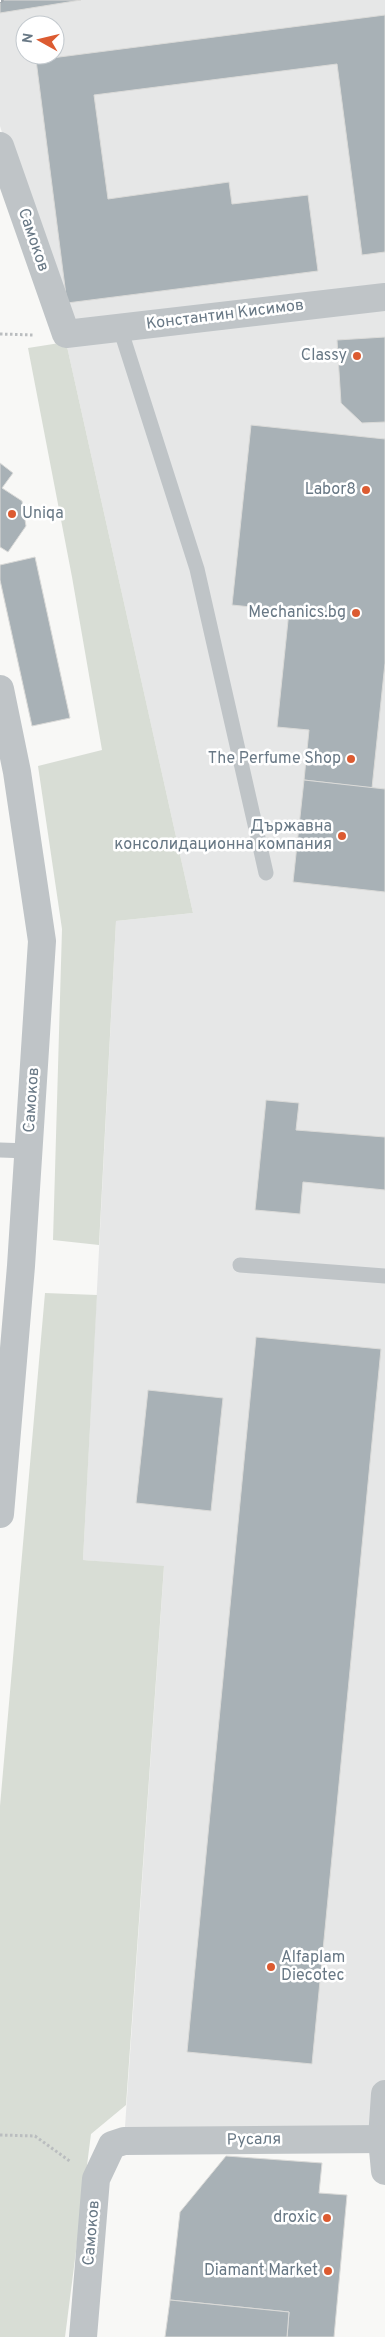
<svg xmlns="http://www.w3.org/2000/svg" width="385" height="2337" font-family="Overpass,sans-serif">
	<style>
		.built { fill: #e6e7e7; fill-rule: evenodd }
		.green { fill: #d8ddd5 }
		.building { fill: #a8b1b6; stroke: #dadad8 }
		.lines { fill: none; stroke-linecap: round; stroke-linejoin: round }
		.path { stroke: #babdbf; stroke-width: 3; stroke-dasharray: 2.5 2.5; stroke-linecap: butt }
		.lane { stroke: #bfc4c7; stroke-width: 15 }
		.street { stroke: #bfc4c7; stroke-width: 28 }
		.rail-casing { stroke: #a1a8ad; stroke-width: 5.5 }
		.rail { stroke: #fff; stroke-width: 4; stroke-dasharray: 11; stroke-linecap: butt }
		.poi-dot { fill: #dc5b31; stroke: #fff; stroke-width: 2 }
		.labels { text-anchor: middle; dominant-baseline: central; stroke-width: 5; stroke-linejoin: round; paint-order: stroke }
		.street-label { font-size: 16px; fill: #687885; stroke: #fff }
		.poi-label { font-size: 16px; fill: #687885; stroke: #fff; text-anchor: end }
	</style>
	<rect width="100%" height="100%" fill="#f8f8f6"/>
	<path class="built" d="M 81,0 L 385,0 L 385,2093 L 382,2139 L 124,2141 L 164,1567 L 83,1560 L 116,921 L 193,913 L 66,342 L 0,126 L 0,13 ZM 25,25 L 55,25 L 55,55 L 25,55 Z"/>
	<g class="green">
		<polygon points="66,342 193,913 116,921 99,1245 53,1240 62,929 38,766 102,750 72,577 28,348"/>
		<polygon points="45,1293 97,1295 83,1560 164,1566 126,2105 91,2134 65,2337 0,2337 0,1806"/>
	</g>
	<g class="building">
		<polygon points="0,0 81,0 0,13"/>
		<polygon points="385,15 385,252 362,255 337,64 94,95 108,199 229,182 232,204 308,195 318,271 67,303 36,60"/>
		<polygon points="385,337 385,422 362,423 341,403 337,340"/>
		<polygon points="251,425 385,439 385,663 372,788 304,780 309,730 277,727 289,611 232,605"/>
		<polygon points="0,463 13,473 2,488 22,501 26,526 8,552 0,547"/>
		<polygon points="35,557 70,718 32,726 0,580 0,565"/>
		<polygon points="304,780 385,789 385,892 293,882"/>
		<polygon points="266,1100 299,1103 296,1130 385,1137 385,1190 303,1182 300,1214 255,1210"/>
		<polygon points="256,1337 381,1349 312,2064 187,2052"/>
		<polygon points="148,1390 223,1398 211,1511 136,1503"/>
		<polygon points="226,2156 322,2163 319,2193 347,2195 334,2337 287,2337 289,2312 170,2300 180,2212"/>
		<polygon points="170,2300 289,2312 287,2337 165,2337"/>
	</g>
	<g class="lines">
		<g class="path">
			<polyline points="0,334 34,335"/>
			<polyline points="0,2135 35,2136 71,2162"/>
		</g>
		<g class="lane">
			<polyline points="120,328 197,569 266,873"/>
			<polyline points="0,1150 29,1151"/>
			<polyline points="240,1265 385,1276"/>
		</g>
		<g class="street">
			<polyline points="0,146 66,334 385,297"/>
			<polyline points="0,689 17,772 42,941 21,1266 0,1514"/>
			<polyline points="385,2094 382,2139 385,2171"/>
			<polyline points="83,2337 96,2179 112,2145 124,2141 385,2139"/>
		</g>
		<g class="rail-casing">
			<polyline id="rail" points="0,0 1,0"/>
		</g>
		<use href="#rail" class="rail"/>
	</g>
	<g class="poi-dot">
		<circle cx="357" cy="356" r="5"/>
		<circle cx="366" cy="490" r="5"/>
		<circle cx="12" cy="514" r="5"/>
		<circle cx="356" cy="613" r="5"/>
		<circle cx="351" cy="759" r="5"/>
		<circle cx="342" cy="836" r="5"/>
		<circle cx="271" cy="1967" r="5"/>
		<circle cx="327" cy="2218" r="5"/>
		<circle cx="328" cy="2271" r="5"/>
	</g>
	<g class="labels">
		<g class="street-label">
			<text transform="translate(33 240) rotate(71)">Самоков</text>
			<text transform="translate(225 315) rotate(-7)">Константин Кисимов</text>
			<text transform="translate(32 1100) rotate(-86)">Самоков</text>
			<text transform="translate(254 2140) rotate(-1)">Русаля</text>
			<text transform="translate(92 2233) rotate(-85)">Самоков</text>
		</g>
		<g class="poi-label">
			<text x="347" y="356">Classy</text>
			<text x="356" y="490">Labor8</text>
			<text x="22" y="514" text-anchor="start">Uniqa</text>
			<text x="346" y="613">Mechanics.bg</text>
			<text x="341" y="759">The Perfume Shop</text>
			<text x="332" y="827">Държавна<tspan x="332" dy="18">консолидационна компания</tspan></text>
			<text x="281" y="1958" text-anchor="start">Alfaplam<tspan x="281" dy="18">Diecotec</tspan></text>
			<text x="317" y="2218">droxic</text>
			<text x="318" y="2271">Diamant Market</text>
		</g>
	</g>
	<g transform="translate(40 40) rotate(278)"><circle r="24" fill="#ffffff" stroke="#c3c9ce"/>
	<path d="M0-4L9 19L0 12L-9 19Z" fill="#dc5b31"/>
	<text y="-8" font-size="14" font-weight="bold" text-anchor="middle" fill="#687885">N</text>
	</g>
</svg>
